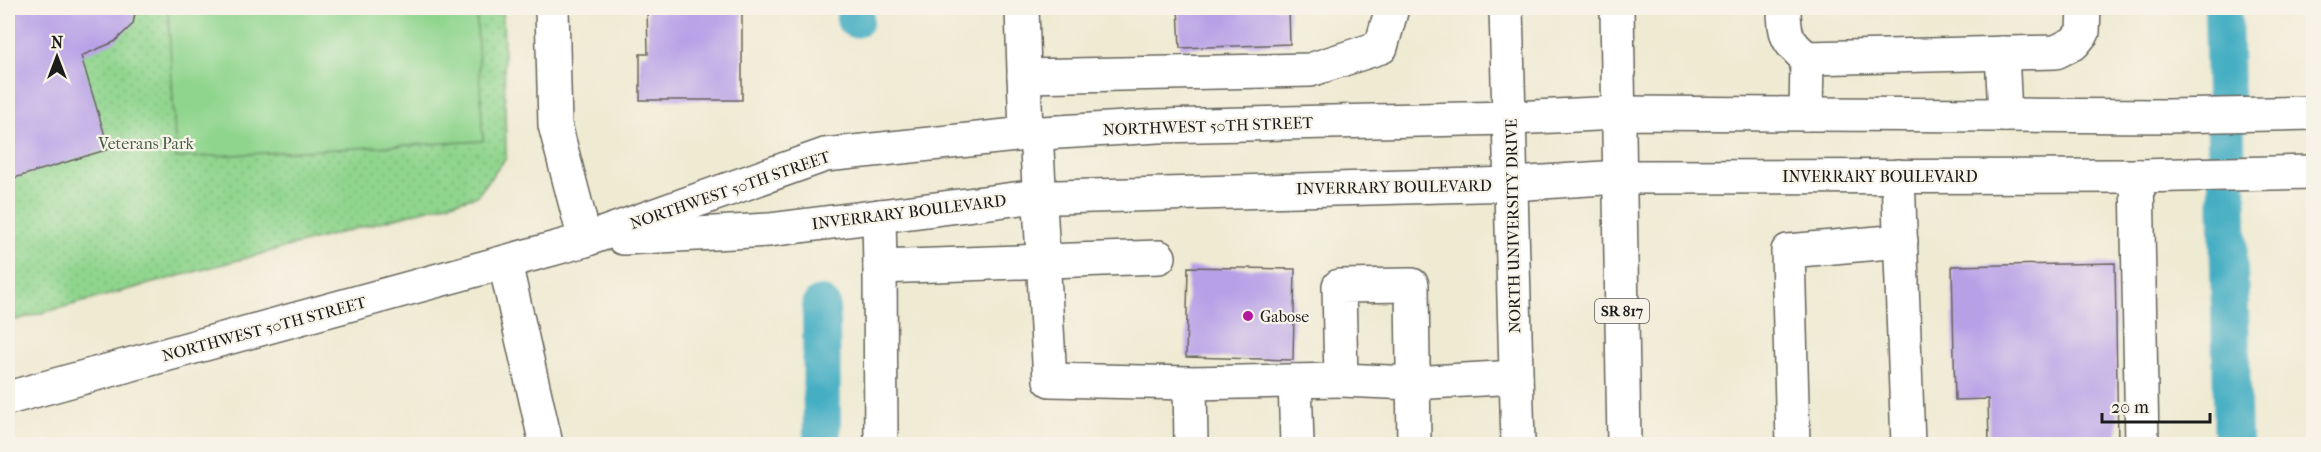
<svg xmlns="http://www.w3.org/2000/svg" width="2321" height="452" font-family="'IM FELL French Canon',serif">
	<style>
		.green { fill: url(#green-dots); stroke: #567855; stroke-width: 1.5 }
		.pitch { fill: #90d58e; stroke: #567855; stroke-width: 1.5 }
		.lines { fill: none; stroke-linecap: round; stroke-linejoin: round }
		.canal { stroke: #44aec3; stroke-width: 38 }
		.building { fill: #b8a0e7 }
		.minor-casing { stroke: #66645c; stroke-width: 36 }
		.major-casing { stroke: #66645c; stroke-width: 36 }
		.minor { stroke: #fff; stroke-width: 33 }
		.major { stroke: #fff; stroke-width: 33 }
		.poi-dot { fill: #b5179e; stroke: #f7f3e8; stroke-width: 2 }
		.labels { text-anchor: middle; dominant-baseline: central; stroke-width: 4.5; stroke-linejoin: round; paint-order: stroke }
		.shield { fill: #f7f3e8; stroke: #5e5c59; stroke-width: 1.5 }
		.shield-label { font-size: 15px; font-weight: bold; fill: #1c1c1c }
		.street-label { font-size: 16px; fill: #1c1c1c; stroke: #f7f3e8 }
		.park-label { font-size: 16px; fill: #455d44; stroke: #f7f3e8 }
		.poi-label { font-size: 16px; fill: #1c1c1c; stroke: #f7f3e8; text-anchor: start }
	</style>
	<defs>
		<pattern id="green-dots" width="8" height="8" patternUnits="userSpaceOnUse" patternTransform="scale(1.5)"><rect width="8" height="8" fill="#90d58e"/><path d="M2 2h.1M6 6h.1" fill="none" stroke="#7cb67a" stroke-width="1.8" stroke-linecap="round"/></pattern>
	</defs>
	<rect width="100%" height="100%" fill="#f7f3e8"/>
	<filter id="ink" filterUnits="userSpaceOnUse"><feTurbulence type="fractalNoise" baseFrequency=".0167" numOctaves="2"/><feDisplacementMap in="SourceGraphic" scale="12" xChannelSelector="R" yChannelSelector="G"/><feConvolveMatrix kernelMatrix="1 2 1 2 8 2 1 2 1" color-interpolation-filters="sRGB"/></filter>
	<filter id="wash" filterUnits="userSpaceOnUse"><feTurbulence type="fractalNoise" baseFrequency=".008" numOctaves="4" result="noise"/><feDisplacementMap in="SourceGraphic" scale="24" xChannelSelector="R" yChannelSelector="G"/><feGaussianBlur stdDeviation="1.35" result="paint"/><feColorMatrix in="noise" values="0 0 0 0 0 0 0 0 0 0 0 0 0 0 0 0 0 1.4 0 .05"/><feComposite in="paint" operator="in"/></filter>
	<g filter="url(#wash)">
		<rect width="100%" height="100%" fill="#efead2"/>
		<polygon class="green" points="8,8 503,8 506,158 477,196 8,322"/>
		<polygon class="pitch" points="168,8 476,8 483,141 176,158"/>
		<g class="lines">
			<g class="canal">
				<polyline points="855,8 855,19"/>
				<polyline points="2223,8 2233,444"/>
				<polyline points="821,305 822,444"/>
			</g>
		</g>
		<g id="blocks">
			<g class="building">
				<polygon points="8,8 136,8 133,24 114,42 81,56 109,149 8,180"/>
				<polygon points="647,8 742,8 742,100 640,100 640,54 648,54"/>
				<polygon points="1178,8 1289,8 1290,44 1180,48"/>
				<polygon points="2115,263 2118,444 1989,444 1988,399 1955,400 1952,266"/>
				<polygon points="1188,267 1295,269 1293,360 1186,357"/>
			</g>
		</g>
	</g>
	<g filter="url(#ink)">
		<use href="#blocks" fill-opacity="0" stroke="#66645c" stroke-width="1.5"/>
		<g class="lines">
			<g class="minor-casing">
				<g id="minor">
					<polyline points="552,8 555,125 585,240"/>
					<polyline points="1022,8 1026,134"/>
					<path d="M 1784,8 C 1784,33 1786,42 1807,58 L 2056,52 L 2074,43 L 2083,32 L 2084,8"/>
					<polyline points="2002,53 2005,115"/>
					<polyline points="1024,76 1310,70 1381,47 1392,8"/>
					<polyline points="1806,114 1807,58"/>
					<polyline points="1036,133 1050,380 1190,383"/>
					<polyline points="1898,176 1908,444"/>
					<polyline points="2137,176 2142,444"/>
					<polyline points="879,216 880,267 1159,257"/>
					<polyline points="623,238 769,230 1022,198 1512,184 1619,177 2137,176 2314,172"/>
					<polyline points="505,263 546,444"/>
					<polyline points="880,267 881,444"/>
					<polyline points="1295,381 1297,444"/>
					<polyline points="8,398 585,240 825,155 1026,134 1158,126 1510,118 1618,113 2168,116 2314,113"/>
					<polyline points="1191,444 1190,383 1341,380"/>
					<polyline points="1414,444 1412,285 1339,286 1341,380 1413,383 1516,377"/>
					<polyline points="1793,444 1788,251 1901,241"/>
				</g>
			</g>
			<g class="major-casing">
				<g id="major">
					<polyline points="1506,8 1518,444"/>
					<polyline points="1617,8 1624,444"/>
				</g>
			</g>
			<use href="#minor" class="minor"/>
			<use href="#major" class="major"/>
		</g>
	</g>
	<circle class="poi-dot" cx="1248" cy="316" r="6"/>
	<g class="labels">
		<rect class="shield" x="1595" y="299" width="54" height="24" rx="4.5"/>
		<g class="shield-label">
			<text x="1622" y="311">SR 817</text>
		</g>
		<g class="street-label">
			<text transform="translate(1208 126) rotate(-2)">NORTHWEST 50TH STREET</text>
			<text x="1880" y="176">INVERRARY BOULEVARD</text>
			<text transform="translate(1394 187) rotate(-1)">INVERRARY BOULEVARD</text>
			<text transform="translate(730 190) rotate(-19)">NORTHWEST 50TH STREET</text>
			<text transform="translate(909 212) rotate(-7)">INVERRARY BOULEVARD</text>
			<text transform="translate(1513 226) rotate(-91)">NORTH UNIVERSITY DRIVE</text>
			<text transform="translate(264 329) rotate(-15)">NORTHWEST 50TH STREET</text>
		</g>
		<g class="park-label">
			<text x="146" y="143">Veterans Park</text>
		</g>
		<g class="poi-label">
			<text x="1260" y="316">Gabose</text>
		</g>
	</g>
	<rect width="2321" height="452" fill="none" stroke="#f7f3e8" stroke-width="30"/>
	<g transform="translate(57 57)" stroke="#f7f3e8" stroke-width="4.5" paint-order="stroke">
	<path d="M0-4.5L10 22L0 15L-10 22Z" fill="#1c1c1c"/>
	<text y="-9" font-size="16" font-weight="bold" text-anchor="middle" fill="#1c1c1c">N</text>
	</g>
	<path d="M2102 413v9h108v-9" fill="none" stroke="#1c1c1c" stroke-width="3"/>
	<text x="2111" y="413" font-size="18" fill="#1c1c1c" stroke="#f7f3e8" stroke-width="4.5" paint-order="stroke">20 m</text>
</svg>
